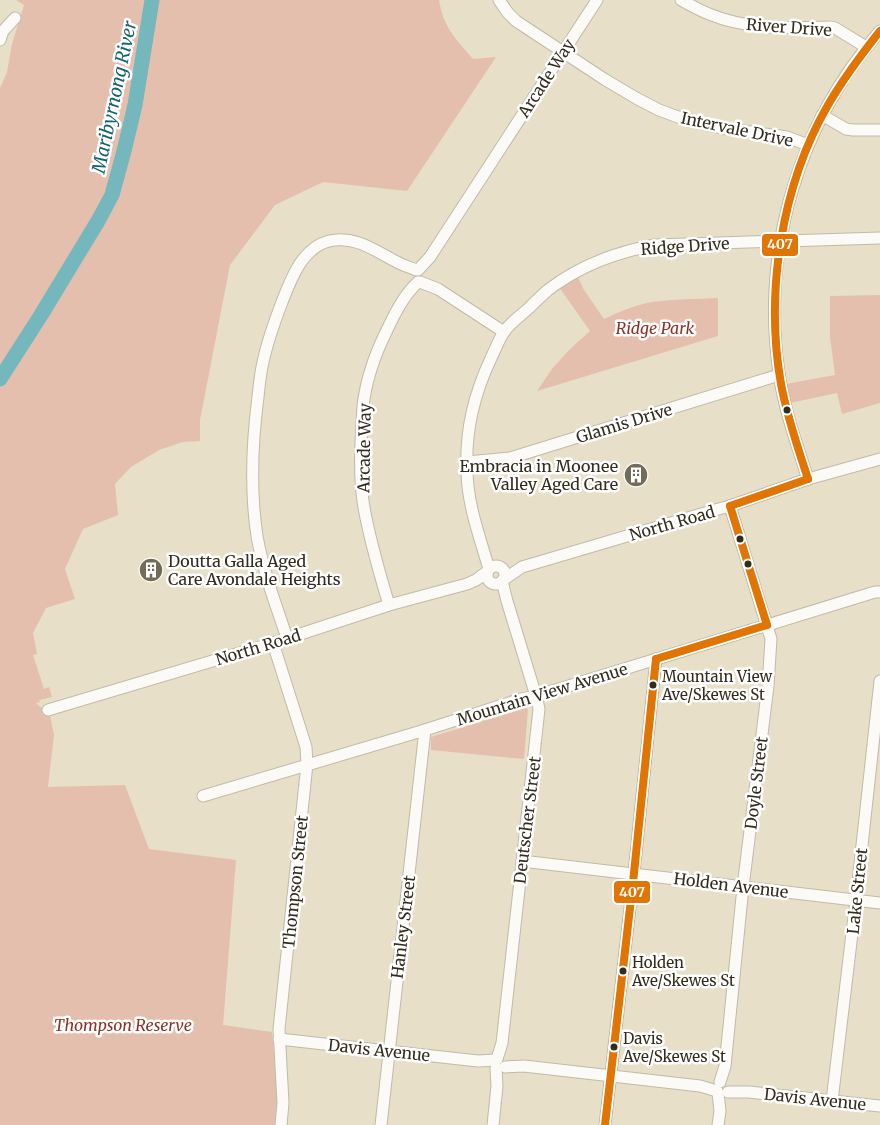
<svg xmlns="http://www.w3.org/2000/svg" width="880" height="1125" font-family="Merriweather,serif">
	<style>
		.green { fill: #e4bfae }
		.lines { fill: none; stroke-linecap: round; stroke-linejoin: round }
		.river { stroke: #74b7bd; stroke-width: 15 }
		.minor-casing { stroke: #c0baa8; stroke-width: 13 }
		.minor { stroke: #fbfaf7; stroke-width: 11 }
		.bus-1-casing { stroke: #fff; stroke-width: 11 }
		.bus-1 { stroke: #e07504; stroke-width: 8 }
		.bus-dot { fill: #322c1c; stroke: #fff; stroke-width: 2 }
		.labels { text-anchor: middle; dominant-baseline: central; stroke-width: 5; stroke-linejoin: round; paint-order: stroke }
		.bus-label { font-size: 15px; fill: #322c1c; stroke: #fff; text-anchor: start }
		.street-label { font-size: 16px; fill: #322c1c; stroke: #fff }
		.park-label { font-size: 16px; font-style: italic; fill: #8a3123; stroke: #fff }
		.poi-label { font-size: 16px; fill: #322c1c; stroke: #fff; text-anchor: end }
		.water-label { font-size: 18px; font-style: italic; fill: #116370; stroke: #fff }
		.line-badge { stroke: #fff; stroke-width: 2 }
		.badge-label { font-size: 14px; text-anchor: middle; font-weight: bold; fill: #fff }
	</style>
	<rect width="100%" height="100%" fill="#e7dfc8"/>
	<g class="green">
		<path d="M 16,0 L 439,0 C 443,27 456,39 473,59 L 496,57 L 407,191 L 323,182 L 275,205 L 230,265 L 200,420 L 200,441 L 183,442 L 159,450 L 131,467 L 115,484 L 118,515 L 83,529 L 65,569 L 75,599 L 46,608 L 33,633 L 37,654 L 33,655 L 44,689 L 49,687 L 52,697 L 39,700 L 40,702 L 36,703 L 43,709 L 45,714 L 50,716 L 54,735 L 48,787 L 125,785 L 149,849 L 236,860 L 223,1025 L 272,1032 L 279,1114 L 276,1125 L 0,1125 L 0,88 L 7,72 L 12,44 L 24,5 Z"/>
		<path d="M 577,275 L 584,290 L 604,319 C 619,312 635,305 652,302 C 674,299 696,299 718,298 L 718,336 L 537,391 L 552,369 L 569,350 L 590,331 L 559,287 Z"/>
		<polygon points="880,295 880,403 842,414 837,393 790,403 786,384 835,375 830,337 830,296"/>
		<polygon points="525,708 528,709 524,759 431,750 431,737"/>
	</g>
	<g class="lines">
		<polyline class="river" points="0,379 41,315 98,221 112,195 124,151 135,105 152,0"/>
		<g class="minor-casing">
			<g id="minor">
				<polyline points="499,0 508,13 516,21 604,79 636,98 659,110 689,121 722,128 787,137 808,145"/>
				<path d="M 681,0 C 690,5 699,10 709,14 C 747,30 789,28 830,27 L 835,28 L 866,47"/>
				<polyline points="0,40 3,31 15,18"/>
				<polyline points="822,115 846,129 853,130 880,130"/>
				<polyline points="418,270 430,257 597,0"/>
				<polyline points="420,282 438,289 504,332"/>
				<polyline points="467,462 510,458 779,375"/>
				<path d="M 808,479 C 797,445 784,409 779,373 C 761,250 798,125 880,31"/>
				<circle cx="496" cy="575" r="9"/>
				<path d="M 489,569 C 480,538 468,506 467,473 C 465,430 474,394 492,356 C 496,348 499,339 504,332 C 510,323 520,316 529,308 C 535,302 541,296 548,290 C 579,266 617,252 655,245 L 880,238"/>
				<polyline points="503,580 522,567 715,510 730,506 808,479 880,459"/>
				<path d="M 389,605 C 380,575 371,544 365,513 C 360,489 360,465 361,441 C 362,429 362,418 363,406 C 366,380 375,354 387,330 C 395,313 404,295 418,282"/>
				<path d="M 287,638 C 276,605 263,571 257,536 C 250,490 252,443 258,397 C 259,387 260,377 262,367 C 266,345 274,323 282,302 C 291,279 302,248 329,241 C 354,235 374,250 395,261 C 402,265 409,267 416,270"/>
				<polyline points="273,643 306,747 307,764 279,1029 283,1103 281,1125"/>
				<polyline points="48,710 273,643 389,605 467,584 476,580 488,571"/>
				<polyline points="203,796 425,730 521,699 536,696 875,592 880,592"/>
				<polyline points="522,861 880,903"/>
				<polyline points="279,1039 478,1061 496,1060"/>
				<polyline points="497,1059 502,1043 539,709 536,696 507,601 502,581"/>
				<polyline points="505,1067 524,1066 700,1086 717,1091"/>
				<polyline points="720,1082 725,1066 743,887 768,686 771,639 730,506"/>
				<polyline points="728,1092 749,1092 880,1106"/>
				<polyline points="718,1093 720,1111 718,1125"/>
				<polyline points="832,1101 856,900 880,681"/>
				<polyline points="381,1125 425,730"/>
				<polyline points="493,1125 497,1086 496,1068"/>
				<polyline points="605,1125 634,873 656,659"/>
			</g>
		</g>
		<use href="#minor" class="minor"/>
		<g class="bus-1-casing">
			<g id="bus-1">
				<path d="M 808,479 C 798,448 787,417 781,384 C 765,293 781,186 828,105 C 843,79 861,55 880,31"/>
				<polyline points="730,506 767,625"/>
				<polyline points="730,506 808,479"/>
				<polyline points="656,659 767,625"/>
				<polyline points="605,1125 634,873 656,659"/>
			</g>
		</g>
		<use href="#bus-1" class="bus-1"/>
	</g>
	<defs>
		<g id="building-disc" transform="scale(1.25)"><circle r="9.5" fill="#716b58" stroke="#fff"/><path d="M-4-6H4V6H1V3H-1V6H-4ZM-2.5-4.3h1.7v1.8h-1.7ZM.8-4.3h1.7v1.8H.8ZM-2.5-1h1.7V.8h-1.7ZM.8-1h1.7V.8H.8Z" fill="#fff"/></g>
	</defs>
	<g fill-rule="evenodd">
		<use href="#building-disc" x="636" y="475"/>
		<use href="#building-disc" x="151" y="570"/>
	</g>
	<g class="bus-dot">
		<circle cx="787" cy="410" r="4.5"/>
		<circle cx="740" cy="539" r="4.5"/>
		<circle cx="748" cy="564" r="4.5"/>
		<circle cx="653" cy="685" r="4.5"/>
		<circle cx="623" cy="971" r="4.5"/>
		<circle cx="614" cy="1047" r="4.5"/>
	</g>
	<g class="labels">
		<g class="bus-label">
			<text x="662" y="676">Mountain View<tspan x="662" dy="18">Ave/Skewes St</tspan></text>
			<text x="632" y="962">Holden<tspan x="632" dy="18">Ave/Skewes St</tspan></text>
			<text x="623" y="1038">Davis<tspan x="623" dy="18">Ave/Skewes St</tspan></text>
		</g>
		<g class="street-label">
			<text transform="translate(789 27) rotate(4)">River Drive</text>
			<text transform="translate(546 78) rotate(-57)">Arcade Way</text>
			<text transform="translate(737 129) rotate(12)">Intervale Drive</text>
			<text transform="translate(685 246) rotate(-4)">Ridge Drive</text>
			<text transform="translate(624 423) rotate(-17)">Glamis Drive</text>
			<text transform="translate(364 448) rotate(-89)">Arcade Way</text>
			<text transform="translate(672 523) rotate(-16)">North Road</text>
			<text transform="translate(258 647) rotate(-17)">North Road</text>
			<text transform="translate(542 694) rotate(-17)">Mountain View Avenue</text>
			<text transform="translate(756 783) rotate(-83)">Doyle Street</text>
			<text transform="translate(527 820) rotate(-83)">Deutscher Street</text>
			<text transform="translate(295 882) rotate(-84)">Thompson Street</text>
			<text transform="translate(731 885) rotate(7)">Holden Avenue</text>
			<text transform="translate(857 891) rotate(-84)">Lake Street</text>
			<text transform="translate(403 927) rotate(-83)">Hanley Street</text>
			<text transform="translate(379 1050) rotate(6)">Davis Avenue</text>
			<text transform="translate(815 1099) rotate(6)">Davis Avenue</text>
		</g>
		<g class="park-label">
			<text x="655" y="328">Ridge Park</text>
			<text x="123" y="1025">Thompson Reserve</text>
		</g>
		<g class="poi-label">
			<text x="618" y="466">Embracia in Moonee<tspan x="618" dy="18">Valley Aged Care</tspan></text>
			<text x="168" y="561" text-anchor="start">Doutta Galla Aged<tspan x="168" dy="18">Care Avondale Heights</tspan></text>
		</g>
		<g class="water-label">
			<text transform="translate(114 97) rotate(-78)">Maribyrnong River</text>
		</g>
	</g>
	<g class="line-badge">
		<rect x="761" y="233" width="38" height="24" rx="5" fill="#e07504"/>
		<rect x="613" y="880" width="38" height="24" rx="5" fill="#e07504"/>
	</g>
	<g class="badge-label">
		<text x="780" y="249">407</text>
		<text x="632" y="897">407</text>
	</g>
</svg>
